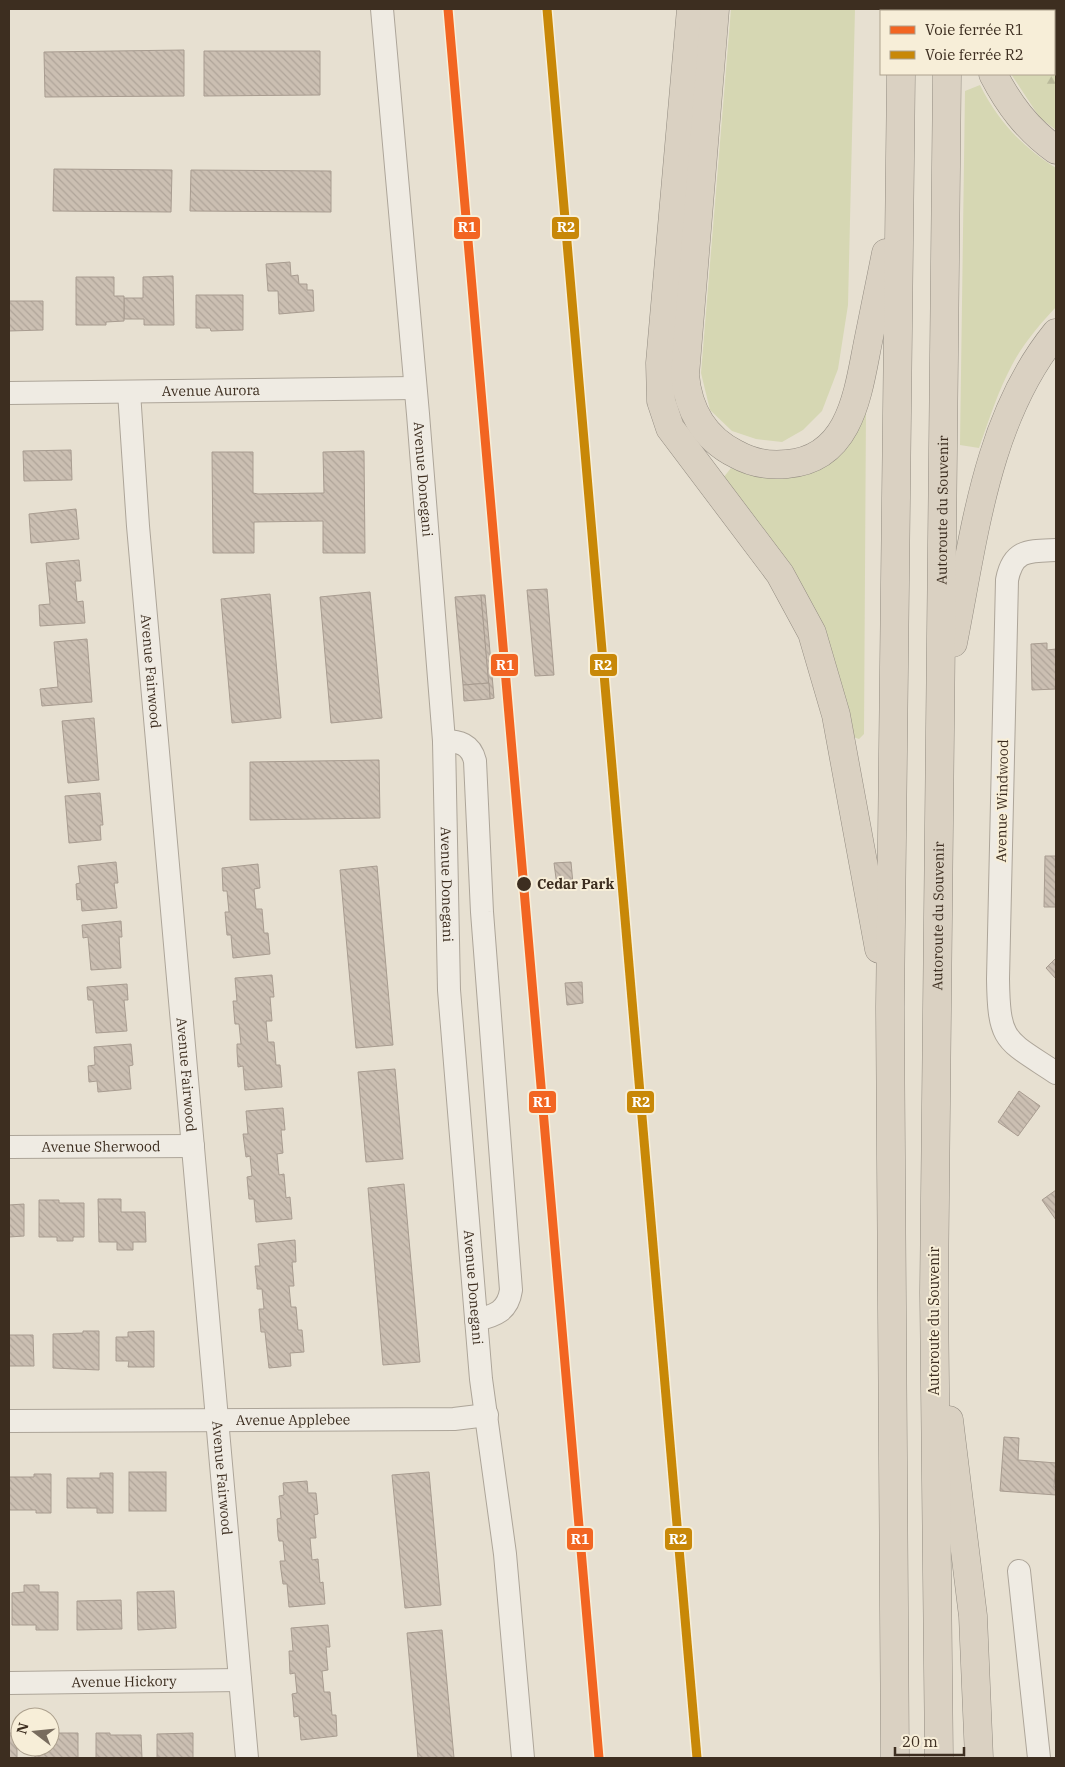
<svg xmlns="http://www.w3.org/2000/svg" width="1065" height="1767" font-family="'IBM Plex Serif',serif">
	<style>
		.grass { fill: #d6d7b3 }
		.forest { fill: url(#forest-firs) }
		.building { fill: url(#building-back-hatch); stroke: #a89c90 }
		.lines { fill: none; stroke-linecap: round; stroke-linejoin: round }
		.minor-casing { stroke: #ada599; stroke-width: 24 }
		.highway-casing { stroke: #928b80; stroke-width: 29 }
		.minor { stroke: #efebe3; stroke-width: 22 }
		.highway { stroke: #dad1c2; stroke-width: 28 }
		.rail-1-casing { stroke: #f7eed8; stroke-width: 12 }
		.rail-2-casing { stroke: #f7eed8; stroke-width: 12 }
		.rail-1 { stroke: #f26522; stroke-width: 9 }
		.rail-2 { stroke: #c88808; stroke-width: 9 }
		.stop-dot { fill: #3d2e20; stroke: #f7eed8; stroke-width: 2 }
		.labels { text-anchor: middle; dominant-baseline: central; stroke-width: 4; stroke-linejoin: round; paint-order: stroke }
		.street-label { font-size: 14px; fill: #3d2e20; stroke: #f7eed8 }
		.stop-label { font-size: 14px; font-weight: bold; fill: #3d2e20; stroke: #f7eed8; text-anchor: start }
		.line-badge { stroke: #f7eed8; stroke-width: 2 }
		.badge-label { font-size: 14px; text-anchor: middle; font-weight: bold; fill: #fff }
	</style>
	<defs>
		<pattern id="forest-firs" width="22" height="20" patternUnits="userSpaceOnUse" patternTransform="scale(1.25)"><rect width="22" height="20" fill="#d6d7b3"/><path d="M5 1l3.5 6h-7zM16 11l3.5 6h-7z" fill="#b9b99a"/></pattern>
		<pattern id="building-back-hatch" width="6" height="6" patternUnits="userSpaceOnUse" patternTransform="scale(1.25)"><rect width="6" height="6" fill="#cbbfb2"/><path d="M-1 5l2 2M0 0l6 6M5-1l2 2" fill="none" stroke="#afa499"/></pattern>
	</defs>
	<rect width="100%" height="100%" fill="#e7e0d1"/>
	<g class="grass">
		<polygon points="731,9 855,9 848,305 838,369 822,411 803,430 782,442 756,439 732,431 710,410 701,373"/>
		<polygon points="992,9 1056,9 1056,130 1040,118 1011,74 1054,74 1054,11 992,11"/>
		<path d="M 980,85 C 998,121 1022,147 1056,168 L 1056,307 C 1040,324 1023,344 1012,365 C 998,391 989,420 979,448 L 960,445 L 965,91 Z"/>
		<polygon points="866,409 864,734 859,739 850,736 723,478 731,468 742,471 820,468 841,455"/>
	</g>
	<polygon class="forest" points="1038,9 1056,9 1056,93 1046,84 1042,74 1054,74 1054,11 1037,11"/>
	<g class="building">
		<polygon points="184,50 184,96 45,97 44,52"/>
		<polygon points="204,51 320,51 320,95 204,96"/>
		<polygon points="54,169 172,170 171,212 53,211"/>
		<polygon points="191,170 331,171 331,212 190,211"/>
		<polygon points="290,262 291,276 298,275 299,284 307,284 307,290 313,290 314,311 279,314 278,291 268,291 266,264"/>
		<polygon points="173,276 174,325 144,325 144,319 124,319 124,298 143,298 143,277"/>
		<polygon points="76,277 114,277 114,296 124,296 124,321 106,322 106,325 76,325"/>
		<polygon points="196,295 243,295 243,330 211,331 210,328 196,328"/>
		<polygon points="9,301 43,301 43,330 9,331"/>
		<polygon points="71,450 72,480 24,481 23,451"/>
		<polygon points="364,451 365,553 323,553 323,521 254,522 254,553 213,553 212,452 253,452 253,493 258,494 324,493 323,452"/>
		<polygon points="76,509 79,539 31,543 29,514"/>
		<polygon points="79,560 81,581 75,581 77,602 83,601 85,623 40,626 39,605 50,604 46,563"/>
		<polygon points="547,589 554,675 535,676 527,590"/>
		<polygon points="370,592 382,718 331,723 320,597"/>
		<polygon points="270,594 281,718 232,723 221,599"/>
		<polygon points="481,595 489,683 463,685 455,597"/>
		<polygon points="481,595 485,595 494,698 490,699"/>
		<polygon points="87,639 92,702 42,706 40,689 58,687 54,642"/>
		<polygon points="1047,643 1047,650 1056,649 1056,689 1032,690 1031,644"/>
		<polygon points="489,683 490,699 464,701 463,685"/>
		<polygon points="94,718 99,780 68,783 62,721"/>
		<polygon points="379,760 380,818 250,820 250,762"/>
		<polygon points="100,793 103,825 100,825 101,840 69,843 65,796"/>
		<polygon points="1045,856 1056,856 1056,907 1044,907"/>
		<polygon points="116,862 118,883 114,883 117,908 82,911 81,899 77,900 76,884 80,883 78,866"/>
		<polygon points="571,862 573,884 557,886 554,863"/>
		<polygon points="258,864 260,888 254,889 256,909 262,909 264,933 268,933 270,954 233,958 231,935 227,935 225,912 229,912 227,891 223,891 222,868"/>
		<polygon points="377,866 393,1045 356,1048 340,870"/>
		<polygon points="121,921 122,937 119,937 121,968 91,970 88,937 83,938 82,925"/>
		<polygon points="1056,958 1056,979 1046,968"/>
		<polygon points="272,975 274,997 270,997 272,1021 266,1021 268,1042 274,1042 276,1065 280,1065 282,1087 245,1090 243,1066 238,1067 237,1051 237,1044 241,1044 239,1024 235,1024 233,1001 237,1001 235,978"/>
		<polygon points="582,982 583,1003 567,1005 565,983"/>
		<polygon points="127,984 128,1000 124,1000 127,1031 96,1033 93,1000 88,1000 87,987"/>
		<polygon points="131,1044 133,1065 129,1066 131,1089 98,1092 97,1081 89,1082 88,1066 95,1065 94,1047"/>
		<polygon points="395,1069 403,1159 366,1162 358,1072"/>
		<polygon points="1019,1091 1040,1106 1018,1136 998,1122"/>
		<polygon points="283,1108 285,1130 281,1130 283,1153 277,1154 279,1175 284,1174 286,1198 290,1197 292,1219 256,1222 254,1199 249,1199 247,1177 252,1176 250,1156 246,1157 243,1134 248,1134 246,1111"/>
		<polygon points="404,1184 420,1362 383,1365 368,1188"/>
		<polygon points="1056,1190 1056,1220 1042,1200"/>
		<polygon points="98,1199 121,1199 121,1212 145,1212 146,1242 133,1242 133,1250 117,1250 117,1242 99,1242"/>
		<polygon points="39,1200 59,1200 59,1203 84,1203 84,1237 73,1237 73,1241 57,1241 57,1237 39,1237"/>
		<polygon points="24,1204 24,1236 9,1237 9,1205"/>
		<polygon points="295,1240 296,1262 292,1262 294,1286 289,1286 291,1307 296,1307 298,1330 302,1330 304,1352 290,1353 291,1366 269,1368 265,1332 261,1332 259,1309 264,1309 262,1289 257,1289 257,1284 255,1266 260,1266 258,1244"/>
		<polygon points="83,1331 99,1331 99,1370 53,1368 53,1334 83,1333"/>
		<polygon points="154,1331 154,1367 128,1367 129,1361 116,1361 116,1337 128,1337 128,1332"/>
		<polygon points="9,1335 33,1335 34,1366 9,1366"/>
		<polygon points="1004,1437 1019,1438 1018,1460 1056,1463 1054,1487 1056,1487 1056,1495 1000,1491"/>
		<rect x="129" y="1472" width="37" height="39"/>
		<polygon points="429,1472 441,1605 405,1608 392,1475"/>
		<polygon points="100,1473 113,1473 113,1513 97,1513 97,1508 67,1508 67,1478 100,1478"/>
		<polygon points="34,1474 51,1474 51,1513 36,1513 36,1510 9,1510 9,1477 34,1477"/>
		<polygon points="307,1481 308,1493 316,1493 318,1514 314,1515 316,1538 310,1538 312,1560 318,1559 320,1583 323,1582 325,1604 289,1607 287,1584 283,1584 281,1570 280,1561 285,1561 283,1541 279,1541 278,1536 277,1519 281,1518 279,1496 284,1495 283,1483"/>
		<polygon points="24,1585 39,1585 39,1592 58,1592 58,1630 36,1630 36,1625 12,1625 12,1593 24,1592"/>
		<polygon points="174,1591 176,1628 138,1630 137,1592"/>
		<polygon points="121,1600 122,1629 77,1630 77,1601"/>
		<polygon points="328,1625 330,1647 326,1647 328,1670 322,1671 324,1692 330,1692 332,1715 336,1715 337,1736 301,1740 299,1716 294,1717 293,1702 292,1694 297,1693 295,1673 290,1674 289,1651 293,1651 291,1628"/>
		<polygon points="442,1630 454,1758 418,1758 407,1633"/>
		<rect x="9" y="1733" width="8" height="25"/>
		<polygon points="50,1733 78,1733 78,1758 35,1758 35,1747 50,1747"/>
		<polygon points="96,1733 110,1733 110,1735 141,1735 142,1758 96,1758"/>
		<polygon points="193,1733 193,1758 157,1758 157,1734"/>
	</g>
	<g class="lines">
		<g class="minor-casing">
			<g id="minor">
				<path id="s1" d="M 382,9 L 418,414 L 444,741 L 449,990 L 481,1379 L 505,1554 L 523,1758"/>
				<path id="s2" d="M 129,392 L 138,526 L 247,1758"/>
				<path id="s3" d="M 9,393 L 415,388"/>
				<path d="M 1056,550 C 1029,551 1013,549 1007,580 L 998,979 C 999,1043 1005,1039 1056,1073"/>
				<path d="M 444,741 C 459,741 471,744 475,761 L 482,912 L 511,1290 C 508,1311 495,1316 476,1320"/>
				<path id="s4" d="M 9,1147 L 193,1146"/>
				<path id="s5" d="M 9,1421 L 454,1419 L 487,1415"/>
				<polyline points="1019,1571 1039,1758"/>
				<path id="s6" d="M 9,1683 L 240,1680"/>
			</g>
		</g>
		<g class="highway-casing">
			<g id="highway">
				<polyline points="691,9 660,363 661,401 670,428 780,574 812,633 836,715 879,949"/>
				<path d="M 715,9 L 685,375 C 688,409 704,438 736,454 C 752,463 768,466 787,464 C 851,459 858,392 868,342 C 874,313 880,283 886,253"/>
				<polyline points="980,9 980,11"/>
				<polyline points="902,11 902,9"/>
				<polyline points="948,11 948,9"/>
				<path d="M 993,74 C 1009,105 1027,129 1056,150"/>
				<path d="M 953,643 C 974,538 986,419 1056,333"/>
				<polyline points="949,1420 973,1616 979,1758"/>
				<polyline points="895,1758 890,1007 901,74"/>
				<path id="s7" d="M 939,1758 L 934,1292 L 947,74"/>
			</g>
		</g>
		<use href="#minor" class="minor"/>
		<use href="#highway" class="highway"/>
		<g class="rail-1-casing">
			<polyline id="rail-1" points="448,9 599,1758"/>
		</g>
		<g class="rail-2-casing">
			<polyline id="rail-2" points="547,9 697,1758"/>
		</g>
		<use href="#rail-1" class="rail-1"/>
		<use href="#rail-2" class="rail-2"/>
	</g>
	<circle class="stop-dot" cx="524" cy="884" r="8"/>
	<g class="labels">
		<g class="street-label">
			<text stroke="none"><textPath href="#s3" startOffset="202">Avenue Aurora</textPath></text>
			<text stroke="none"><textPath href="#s1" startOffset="472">Avenue Donegani</textPath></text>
			<text stroke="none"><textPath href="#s7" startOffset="1248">Autoroute du Souvenir</textPath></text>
			<text stroke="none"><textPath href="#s2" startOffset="280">Avenue Fairwood</textPath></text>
			<text transform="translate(1002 801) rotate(-89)">Avenue Windwood</text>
			<text stroke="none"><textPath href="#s1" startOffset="878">Avenue Donegani</textPath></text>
			<text stroke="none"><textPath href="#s7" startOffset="842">Autoroute du Souvenir</textPath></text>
			<text stroke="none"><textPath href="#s2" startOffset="685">Avenue Fairwood</textPath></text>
			<text stroke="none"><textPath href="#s4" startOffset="92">Avenue Sherwood</textPath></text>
			<text stroke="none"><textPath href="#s1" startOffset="1282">Avenue Donegani</textPath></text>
			<text transform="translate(934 1321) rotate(-90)">Autoroute du Souvenir</text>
			<text stroke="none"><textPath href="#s5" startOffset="284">Avenue Applebee</textPath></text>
			<text stroke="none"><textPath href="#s2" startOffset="1090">Avenue Fairwood</textPath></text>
			<text stroke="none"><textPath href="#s6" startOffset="115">Avenue Hickory</textPath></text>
		</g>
		<g class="stop-label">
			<text x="537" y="884">Cedar Park</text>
		</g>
	</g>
	<g class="line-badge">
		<rect x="453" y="216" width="28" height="24" rx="5" fill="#f26522"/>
		<rect x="551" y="216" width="29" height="24" rx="5" fill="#c88808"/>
		<rect x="490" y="653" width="29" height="24" rx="5" fill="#f26522"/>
		<rect x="589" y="653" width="29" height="24" rx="5" fill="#c88808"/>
		<rect x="528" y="1090" width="29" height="24" rx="5" fill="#f26522"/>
		<rect x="626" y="1090" width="29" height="24" rx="5" fill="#c88808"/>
		<rect x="566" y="1527" width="28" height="24" rx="5" fill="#f26522"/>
		<rect x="664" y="1527" width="29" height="24" rx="5" fill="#c88808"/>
	</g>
	<g class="badge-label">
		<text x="467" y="232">R1</text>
		<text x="566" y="232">R2</text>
		<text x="505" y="670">R1</text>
		<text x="603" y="670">R2</text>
		<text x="542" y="1107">R1</text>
		<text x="641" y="1107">R2</text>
		<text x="580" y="1544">R1</text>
		<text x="678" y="1544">R2</text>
	</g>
	<rect width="1065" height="1767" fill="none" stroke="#3d2e20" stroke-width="20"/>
	<rect x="880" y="10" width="175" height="65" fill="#f7eed8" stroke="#ada18e"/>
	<rect x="890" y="26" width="25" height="8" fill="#f26522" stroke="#ada18e"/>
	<text x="925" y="35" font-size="15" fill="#3d2e20">Voie ferrée R1</text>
	<rect x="890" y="51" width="25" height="8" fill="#c88808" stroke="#ada18e"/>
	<text x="925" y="60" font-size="15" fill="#3d2e20">Voie ferrée R2</text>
	<g transform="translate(35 1732) rotate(286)"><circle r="24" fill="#f7eed8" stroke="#ada18e"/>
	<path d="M0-4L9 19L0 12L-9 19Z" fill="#786c5e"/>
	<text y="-8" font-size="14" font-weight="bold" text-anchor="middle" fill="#3d2e20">N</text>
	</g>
	<path d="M895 1747v8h69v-8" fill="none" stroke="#3d2e20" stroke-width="2.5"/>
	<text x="902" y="1747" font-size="15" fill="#3d2e20" stroke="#f7eed8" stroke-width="4" paint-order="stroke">20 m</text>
</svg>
